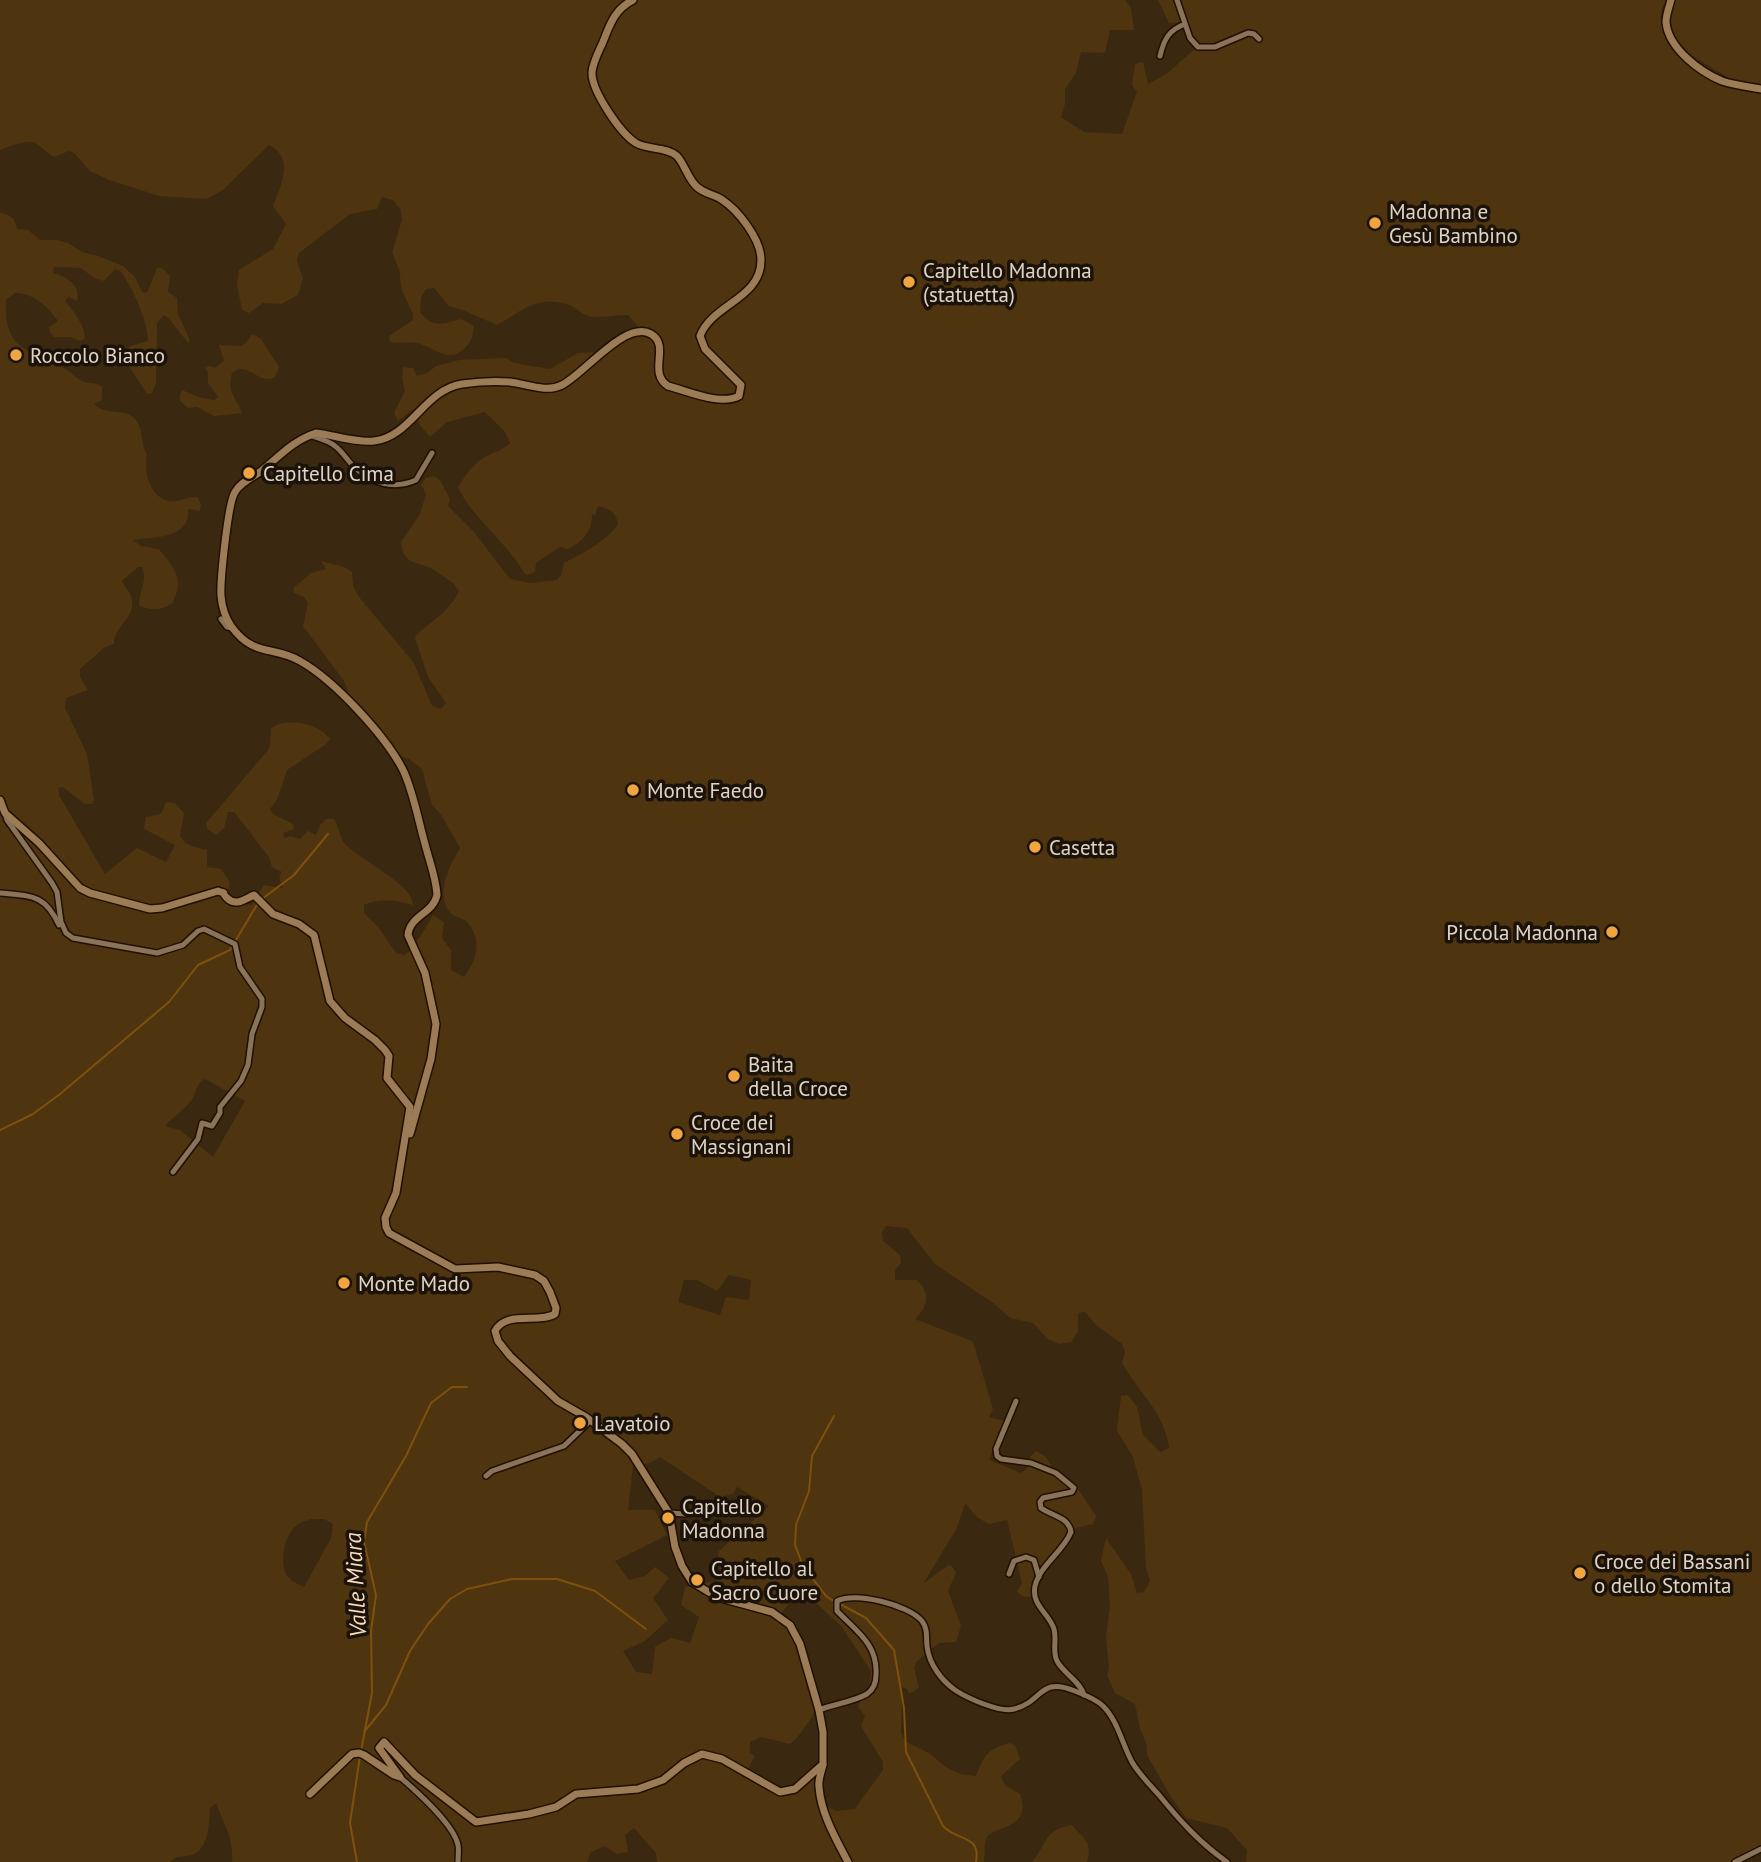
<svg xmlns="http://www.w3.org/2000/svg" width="1761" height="1862" font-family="'PT Sans',sans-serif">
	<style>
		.green { fill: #4f3410; fill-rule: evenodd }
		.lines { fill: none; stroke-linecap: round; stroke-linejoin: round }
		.stream { stroke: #7e510c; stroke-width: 2 }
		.street-casing { stroke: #211000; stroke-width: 8 }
		.secondary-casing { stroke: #211000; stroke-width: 10 }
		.street { stroke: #89735a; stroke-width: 5 }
		.secondary { stroke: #9c7c56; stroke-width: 7 }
		.poi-dot { fill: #f1a540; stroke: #1b1309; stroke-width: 2.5 }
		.labels { text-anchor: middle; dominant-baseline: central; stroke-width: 7; stroke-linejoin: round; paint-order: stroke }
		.poi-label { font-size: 21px; fill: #e0d4c6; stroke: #1b1309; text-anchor: start }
		.water-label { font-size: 23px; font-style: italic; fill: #f8dcbd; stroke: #1b1309 }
	</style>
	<rect width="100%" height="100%" fill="#3b2810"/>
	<g class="green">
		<path d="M 0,0 L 1125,0 L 1131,8 L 1134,30 L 1110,30 L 1105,53 L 1081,52 L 1076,73 L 1065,89 L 1065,104 L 1061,117 L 1084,132 L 1122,134 L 1137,92 L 1132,85 L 1135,64 L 1143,62 L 1148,84 L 1165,75 L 1196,48 L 1186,22 L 1169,23 L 1158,0 L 1666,0 C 1664,5 1661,10 1661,15 C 1659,41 1694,68 1714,80 C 1728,88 1745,92 1761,93 L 1761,1845 L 1730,1862 L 1246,1862 L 1247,1850 L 1227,1828 L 1186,1818 L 1171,1797 L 1147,1755 L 1146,1743 L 1140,1728 L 1135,1704 L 1115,1693 L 1107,1675 L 1109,1668 L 1106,1637 L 1110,1607 L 1108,1577 L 1101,1561 L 1106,1538 L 1131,1574 L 1137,1593 L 1144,1592 L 1150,1581 L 1146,1567 L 1142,1490 L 1133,1457 L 1117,1431 L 1121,1396 L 1128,1395 L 1137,1407 L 1143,1435 L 1160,1452 L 1169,1448 C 1165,1413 1138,1392 1122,1363 L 1125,1352 L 1122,1344 L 1096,1325 L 1085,1312 L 1078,1313 L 1078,1332 L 1071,1342 L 1059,1344 L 1048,1339 L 1033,1323 L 1010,1318 L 993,1303 L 935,1264 L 907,1228 L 886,1226 L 882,1232 L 883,1241 L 900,1255 L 901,1263 L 895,1270 L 895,1280 L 917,1280 C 931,1293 928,1307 915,1319 L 972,1341 L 975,1348 L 993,1409 L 989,1417 L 1004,1421 L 989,1460 L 1021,1473 L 1028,1467 L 1030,1457 L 1036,1451 L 1045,1456 L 1059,1478 L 1078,1489 L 1096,1516 L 1093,1524 L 1076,1528 L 1067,1536 L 1055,1559 L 1042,1573 L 1034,1596 L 1024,1597 L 1017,1592 L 1022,1583 L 1007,1520 L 989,1524 L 978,1518 L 965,1503 L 957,1528 L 923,1584 L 948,1565 L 952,1566 L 956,1573 L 948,1591 L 961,1626 L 956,1642 L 939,1643 L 916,1662 L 914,1668 L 919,1688 L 909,1694 L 907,1689 L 902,1687 L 901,1733 L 906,1742 L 929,1753 L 947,1768 L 961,1774 L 976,1776 C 984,1755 987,1750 1009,1743 L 1015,1745 L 1020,1759 L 1001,1776 C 1004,1788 1011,1788 1020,1794 C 1033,1831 992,1825 986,1839 C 984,1845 985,1855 984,1862 L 657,1862 L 656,1853 L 634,1828 L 625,1835 L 628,1852 L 616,1854 L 605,1846 L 591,1852 L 587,1862 L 232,1862 C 234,1838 224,1825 216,1803 L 210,1808 C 209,1823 209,1849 192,1855 C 183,1857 177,1855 170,1862 L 0,1862 L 0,213 C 10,214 16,219 17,229 L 28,230 L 40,240 L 57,240 L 68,243 L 82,252 L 98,256 L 123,266 L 135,277 L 142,292 L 147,293 L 157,268 L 162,268 L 170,276 L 168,292 L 177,298 L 178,314 L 189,338 L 189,344 L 168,318 L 164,315 L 157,323 L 156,383 L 152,393 L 147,394 L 123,357 L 128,347 L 148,341 C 149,324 131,284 120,271 L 115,269 L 104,281 L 94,278 L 81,268 L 54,267 L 53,273 C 66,276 81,285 77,301 L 68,297 L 65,301 C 75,313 84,324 85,339 L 80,341 L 70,337 L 54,337 L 50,333 L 49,327 L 58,321 C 46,305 35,294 15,293 L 6,300 C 3,353 32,350 69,371 C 73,374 77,379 82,381 C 90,385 96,381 102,387 L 102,400 L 94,404 C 108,417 125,407 135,419 C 145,431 139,442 147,454 C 143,470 150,498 169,501 C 179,503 187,496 197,497 L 201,504 L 200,511 L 188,509 C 191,539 154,537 133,540 L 141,546 L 159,549 C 166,558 180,573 178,586 C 178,592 174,597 173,603 C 161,610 151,612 139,605 C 139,591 148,580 142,567 L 138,567 L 122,581 C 124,586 129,591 131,596 C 138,618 114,624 114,644 L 105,647 L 80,669 L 80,677 L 88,690 L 66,698 L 65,708 L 87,754 L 94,800 L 92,804 L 85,804 L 63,787 L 58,788 L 59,795 L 105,874 L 137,848 L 166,862 L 175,845 L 144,829 L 146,817 L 161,814 L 166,802 L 175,803 L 184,813 L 180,836 L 185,843 L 194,847 L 207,850 L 207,867 L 221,869 L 230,882 L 228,893 L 234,902 L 251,905 L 264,885 L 283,888 L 279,877 L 282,872 L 272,867 L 269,857 L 234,812 L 228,812 L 224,828 L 216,835 L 207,829 L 206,823 L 268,750 L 270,744 L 271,728 C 286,717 320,723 330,739 L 326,744 L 287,770 L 277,800 L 270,809 L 273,814 L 293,824 L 294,829 L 283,833 L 285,838 L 290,836 L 300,839 L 308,831 L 316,835 L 320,825 L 326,819 L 334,819 C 339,826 339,837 345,844 C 360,860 414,885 413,905 C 398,900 378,898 364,905 L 364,913 L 379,928 L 396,953 L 405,955 C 416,945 425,929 433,915 L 444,922 L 442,938 L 451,950 L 451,970 L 464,977 C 477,960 483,938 466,921 C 460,916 453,918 448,910 C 436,891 450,865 460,848 L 442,816 L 432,805 L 422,769 L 409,759 L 396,755 L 386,738 L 350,696 L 344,681 L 303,626 L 308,603 L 304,597 L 294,593 L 293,588 L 311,573 L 326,569 L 321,561 L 344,567 L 352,572 L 353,586 L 359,597 L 414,663 L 432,706 L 441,709 L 446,703 L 428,677 L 415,638 L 417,634 L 443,613 L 455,599 L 459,591 L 453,583 L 431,568 L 410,561 L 403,553 L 401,542 L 420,514 L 426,494 L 421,484 L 426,478 L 434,476 L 440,480 L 450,499 L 448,506 L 474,532 L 510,579 L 531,583 L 557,580 L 561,575 L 564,563 C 583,553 605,542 618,525 C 616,511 610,509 598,506 L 595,515 L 592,514 C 592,532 583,541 568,549 L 560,547 L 536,563 L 535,572 L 527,575 L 524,573 C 507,542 472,518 458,487 C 464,477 474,463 485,457 C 494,452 502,451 510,443 L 505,432 L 485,412 L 447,422 L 430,437 L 419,424 L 415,408 L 398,421 L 394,413 L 405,391 L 402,379 L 403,367 L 413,368 L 417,376 L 427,373 L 436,366 L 459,360 L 481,359 L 506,358 L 514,363 L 550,369 L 578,353 L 600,352 L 638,326 L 628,315 C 615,315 600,319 588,316 C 581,314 576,307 569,305 C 537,294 522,311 497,325 L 465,311 L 449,306 L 434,288 L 426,289 L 421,298 L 420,312 C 433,329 443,324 461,319 L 474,326 C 473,336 471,343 463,350 C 448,363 433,347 417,343 C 408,341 400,344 390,342 L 389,336 L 413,320 L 413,314 L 402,291 L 399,269 L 392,252 L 402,220 L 401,210 L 393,200 L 382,197 L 377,209 L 350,214 L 299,253 L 297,261 L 303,278 L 298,295 L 281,304 L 263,303 L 249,313 L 242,310 L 237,285 L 239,270 L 273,249 L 286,224 L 273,206 C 281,185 295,158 269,145 L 223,190 L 206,199 L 159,196 L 109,180 L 90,171 L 74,153 L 69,151 L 54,157 C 47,153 42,147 35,143 C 27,139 7,147 0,150 ZM 205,1079 L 245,1101 L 213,1157 L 180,1130 L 165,1126 C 173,1117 183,1111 190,1102 C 197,1094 195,1084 205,1079 ZM 729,1275 L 751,1280 L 749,1300 L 726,1297 L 720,1315 L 678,1302 L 684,1280 L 697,1280 L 717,1291 ZM 660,1457 L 720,1497 L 733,1494 L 737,1487 L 769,1506 L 718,1552 L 721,1580 L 685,1587 L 681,1605 L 699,1617 L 690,1643 L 671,1638 L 655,1647 L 652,1674 L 636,1672 L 623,1651 L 645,1641 L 668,1620 L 653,1598 L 669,1578 L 655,1567 L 645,1576 L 629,1580 L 615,1561 L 667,1535 L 655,1510 L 628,1510 L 633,1466 L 650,1463 ZM 311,1519 L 324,1519 L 333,1524 L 331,1538 L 304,1587 C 298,1584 290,1581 286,1574 C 280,1561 284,1535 296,1526 C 300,1522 306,1521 311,1519 ZM 802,1590 L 842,1627 L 871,1671 L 869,1687 L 858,1706 L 865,1716 L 861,1726 L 883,1762 L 883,1770 L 856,1807 L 857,1809 L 836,1811 L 820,1804 L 816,1775 L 794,1793 L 778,1793 L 745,1774 L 755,1756 L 750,1753 L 750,1742 L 761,1737 L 790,1744 L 797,1738 L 812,1717 L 816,1706 L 801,1661 L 798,1641 L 780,1614 Z"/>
		<path d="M 1674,0 L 1761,0 L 1761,86 C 1752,84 1742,84 1733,81 C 1728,79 1724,74 1719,72 C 1701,61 1671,46 1669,22 C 1668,14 1671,7 1674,0 Z"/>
		<path d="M 252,334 L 261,339 L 279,367 L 275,377 C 258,386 248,359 232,373 C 226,394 237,397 242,413 L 214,416 L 197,407 L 188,408 L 180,401 L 180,395 L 182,390 L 198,397 L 214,400 L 218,397 L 208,383 L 208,373 L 205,368 L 210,366 L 215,368 L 224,361 L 219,345 L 241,346 L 246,343 Z"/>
		<path d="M 1072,1825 C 1084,1840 1093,1841 1087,1862 L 1032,1862 C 1048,1843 1043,1830 1072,1825 Z"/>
	</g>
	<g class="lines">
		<g class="stream">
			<polyline points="262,899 294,875 328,834"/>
			<polyline points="0,1130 33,1114 60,1094 169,1002 198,965 230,950 258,903"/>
			<polyline points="834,1416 812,1456 809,1491 796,1525 795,1545 803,1566 826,1596 835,1602"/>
			<path d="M 840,1604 L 866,1618 L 894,1650 L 904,1708 L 906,1752 L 943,1826 C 958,1842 981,1834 976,1862"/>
			<polyline points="364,1732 386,1705 410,1651 428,1624 450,1599 467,1589 512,1579 557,1579 595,1591 646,1629"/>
			<polyline points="361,1751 372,1693 371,1631 376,1595 364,1542 367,1522 406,1456 431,1403 452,1387 467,1387"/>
			<polyline points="357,1862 350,1823 360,1756"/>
		</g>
		<g class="street-casing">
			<g id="street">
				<polyline points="1177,0 1190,38 1198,47 1215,47 1248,33 1254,34 1259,39"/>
				<path d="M 1160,56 C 1164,39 1169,30 1185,24"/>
				<path d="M 309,435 C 318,438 328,440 335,446 C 342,451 347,460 354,467 C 371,483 394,490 416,480 L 432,453"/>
				<polyline points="221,619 227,627 232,628"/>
				<polyline points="5,813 7,820 52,883 57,892 61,922 66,933 73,938 157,953 183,945 198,931 204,929 235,944 240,967 262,999 262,1007 252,1034 248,1065 241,1081 220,1107 220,1113 212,1126 202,1123 198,1139 173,1172"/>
				<path d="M 0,893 C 31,896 45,894 59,925"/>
				<path d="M 1016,1401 L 996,1449 L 997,1456 L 1001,1459 L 1031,1463 L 1056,1473 L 1074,1488 L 1072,1492 L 1043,1498 L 1040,1502 L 1041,1508 C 1052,1516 1069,1517 1071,1532 C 1063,1552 1040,1565 1035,1586 C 1031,1605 1049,1613 1054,1629 C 1057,1640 1052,1651 1057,1661 C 1064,1674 1080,1681 1084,1695"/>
				<polyline points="486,1476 492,1471 564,1446 591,1420"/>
				<polyline points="669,1513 685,1514"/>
				<polyline points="1009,1574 1014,1561 1026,1557 1034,1560 1039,1577"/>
				<path d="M 819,1710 C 834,1704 853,1702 867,1694 C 874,1689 876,1683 876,1675 C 878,1644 856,1631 837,1611 L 837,1601 C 854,1591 909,1605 922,1621 C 928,1629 926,1637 927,1646 C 929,1664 941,1680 955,1690 C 967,1698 1000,1713 1014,1709 C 1043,1702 1039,1676 1075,1691 C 1085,1695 1096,1699 1103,1706 C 1118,1721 1122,1744 1132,1762 C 1139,1774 1150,1785 1159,1795 C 1180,1821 1200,1843 1227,1862"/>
				<path d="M 400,1777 C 416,1791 454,1824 458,1845 C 459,1850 458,1857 458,1862"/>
				<polyline points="1735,1862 1761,1849"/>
			</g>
		</g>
		<g class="secondary-casing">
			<g id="secondary">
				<path d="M 1671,0 C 1669,7 1666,15 1666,22 C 1668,48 1700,72 1722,81 C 1734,85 1749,87 1761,89"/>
				<path d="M 0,800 L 5,813 L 39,843 L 80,888 L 90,893 L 150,909 L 162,908 L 218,891 C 229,895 219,890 227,898 C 236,907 245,899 254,895 L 273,914 L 299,924 L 314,935 L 330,1001 L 345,1018 L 375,1040 L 385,1050 L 389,1056 L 387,1078 L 410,1107 L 396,1193 L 385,1218 L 386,1227 L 389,1233 L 455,1269 L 498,1267 L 535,1275 L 544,1281 L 550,1292 L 556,1308 L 555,1314 C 538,1324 506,1310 495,1331 L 498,1341 L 510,1356 L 558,1401 L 586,1417 L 622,1444 L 632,1454 L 669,1513 L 675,1547 L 682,1566 L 692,1582 L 717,1597 L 772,1612 L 790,1625 L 800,1644 L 819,1710 L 823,1732 L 823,1764 L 795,1789 L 780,1792 L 722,1759 L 702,1754 L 684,1763 L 663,1780 L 638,1789 L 576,1794 L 556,1807 L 529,1814 L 476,1822 L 415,1775 L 384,1742 L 379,1748 L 400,1777 L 394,1775 L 364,1755 L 359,1753 L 352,1754 L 310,1794"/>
				<path d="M 410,1134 L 431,1059 L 436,1024 L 425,973 L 408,935 C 410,915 433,914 437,895 C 436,877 429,860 425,844 C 418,819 414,795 404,772 C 387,737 334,680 300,661 C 273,645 254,658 231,626 C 225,617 222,607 221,596 C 220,582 228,502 235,492 C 240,483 251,478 260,472 C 279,457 292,441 316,433 C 334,435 355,443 374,441 C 411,437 424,390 462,384 C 476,382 495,381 510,382 C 527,384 546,393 562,385 C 584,374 626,319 651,334 C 671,346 647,372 668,386 C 688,391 720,406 739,396 L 741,385 L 705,349 L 700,336 C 712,304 761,299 761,260 C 761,239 738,210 721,199 C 713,194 705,194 697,187 C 688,179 685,165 677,156 C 667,147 648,150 636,143 C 620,133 591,90 592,72 C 593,62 599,51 603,42 C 610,24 615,9 633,0"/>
				<path d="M 823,1765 C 821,1772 818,1780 819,1787 C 821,1814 836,1839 848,1862"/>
			</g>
		</g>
		<use href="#street" class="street"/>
		<use href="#secondary" class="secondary"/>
	</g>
	<g class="poi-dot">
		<circle cx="1375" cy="223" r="7"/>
		<circle cx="909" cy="282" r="7"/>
		<circle cx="16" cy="355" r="7"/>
		<circle cx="249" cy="473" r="7"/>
		<circle cx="633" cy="790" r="7"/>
		<circle cx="1035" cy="847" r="7"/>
		<circle cx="1612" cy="932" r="7"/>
		<circle cx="734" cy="1076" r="7"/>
		<circle cx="677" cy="1134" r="7"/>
		<circle cx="344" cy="1283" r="7"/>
		<circle cx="580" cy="1423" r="7"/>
		<circle cx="668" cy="1518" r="7"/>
		<circle cx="1580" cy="1573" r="7"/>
		<circle cx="697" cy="1580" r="7"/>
	</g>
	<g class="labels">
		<g class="poi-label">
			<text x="1389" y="211">Madonna e<tspan x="1389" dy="24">Gesù Bambino</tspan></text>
			<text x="923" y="270">Capitello Madonna<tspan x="923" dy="24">(statuetta)</tspan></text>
			<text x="30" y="355">Roccolo Bianco</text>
			<text x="263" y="473">Capitello Cima</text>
			<text x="647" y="790">Monte Faedo</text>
			<text x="1049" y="847">Casetta</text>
			<text x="1598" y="932" text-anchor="end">Piccola Madonna</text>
			<text x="748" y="1064">Baita<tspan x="748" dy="24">della Croce</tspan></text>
			<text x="691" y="1122">Croce dei<tspan x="691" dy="24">Massignani</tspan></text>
			<text x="358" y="1283">Monte Mado</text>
			<text x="594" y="1423">Lavatoio</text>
			<text x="682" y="1506">Capitello<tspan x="682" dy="24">Madonna</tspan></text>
			<text x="1594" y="1561">Croce dei Bassani<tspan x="1594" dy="24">o dello Stomita</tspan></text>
			<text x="711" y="1568">Capitello al<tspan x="711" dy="24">Sacro Cuore</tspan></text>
		</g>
		<g class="water-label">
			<text transform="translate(355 1585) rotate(-93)">Valle Miara</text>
		</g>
	</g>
</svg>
